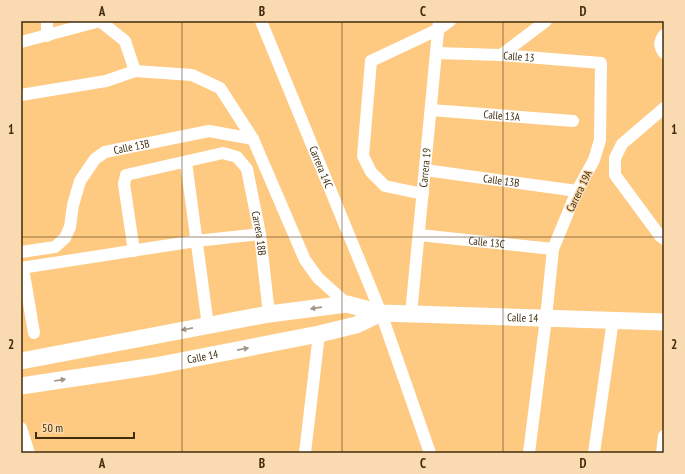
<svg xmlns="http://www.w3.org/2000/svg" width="685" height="474" font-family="'PT Sans Narrow',sans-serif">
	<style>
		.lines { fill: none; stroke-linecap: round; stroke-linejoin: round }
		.street { stroke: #fff; stroke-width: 12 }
		.secondary { stroke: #fff; stroke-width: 17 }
		.oneway { fill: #a09686 }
		.grid { fill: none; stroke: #412d0e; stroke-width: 1; stroke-opacity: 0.55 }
		.labels { text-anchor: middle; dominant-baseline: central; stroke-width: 3; stroke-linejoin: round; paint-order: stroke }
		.street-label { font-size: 11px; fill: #412d0e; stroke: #fadbb1 }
		.neatline { fill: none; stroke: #412d0e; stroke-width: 1.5 }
		.grid-label { font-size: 13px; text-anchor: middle; font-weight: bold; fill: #412d0e }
	</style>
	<rect width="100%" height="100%" fill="#fec980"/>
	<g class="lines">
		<g class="street">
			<polyline points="100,21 125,41 135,71"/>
			<path id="s1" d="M 261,21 L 381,313 L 430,453"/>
			<path d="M 664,35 C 659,42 659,46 664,53"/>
			<polyline points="47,36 47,21"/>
			<polyline points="21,42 100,21"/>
			<path id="s2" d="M 436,53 L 501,55 L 601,63 L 600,140 L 594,160 L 577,191 L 553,249 L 546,318 L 529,453"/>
			<polyline points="501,55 546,21"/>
			<polyline points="21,95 106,81 135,71 192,75 220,88 253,139 305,260 318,278 347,304"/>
			<polyline points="664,108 622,144 615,158 615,175 660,236 664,239"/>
			<path id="s3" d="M 431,110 L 573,121"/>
			<polyline points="186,162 208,326"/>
			<path id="s4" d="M 425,170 L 577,191"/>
			<polyline points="423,194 385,186 371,172 363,156 371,61 439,29 450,21"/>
			<path id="s5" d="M 419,235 L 553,249"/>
			<path id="s6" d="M 134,251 L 124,184 L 126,175 L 223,153 L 237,157 L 247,169 L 260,234 L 269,314"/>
			<path id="s7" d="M 21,252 L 55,247 L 65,238 L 70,227 L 73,205 L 80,181 L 95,159 L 105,152 L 209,131 L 253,139"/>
			<polyline points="21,268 196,241 260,234"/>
			<polyline points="23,268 34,333"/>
			<path id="s8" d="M 411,314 L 439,21"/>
			<polyline points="21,428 29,453"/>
			<polyline points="305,453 319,334"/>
			<polyline points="594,453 613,320"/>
			<polyline points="662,453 664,436"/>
		</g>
		<g class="secondary">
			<path id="s9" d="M 21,361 L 269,314 L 347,304 L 381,313 L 664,322"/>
			<path id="s10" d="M 21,386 L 155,366 L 319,334 L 356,325 L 381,313"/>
		</g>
	</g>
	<defs><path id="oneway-solid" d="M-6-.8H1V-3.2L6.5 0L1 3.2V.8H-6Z"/></defs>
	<g class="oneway">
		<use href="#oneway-solid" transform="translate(316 308) rotate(172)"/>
		<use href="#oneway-solid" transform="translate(187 329) rotate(169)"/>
		<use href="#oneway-solid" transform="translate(243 349) rotate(-11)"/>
		<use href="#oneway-solid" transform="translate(60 380) rotate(-9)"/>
	</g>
	<path class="grid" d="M 182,21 L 182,453M 342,21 L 342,453M 503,21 L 503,453M 21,237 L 664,237"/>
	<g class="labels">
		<g class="street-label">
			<text stroke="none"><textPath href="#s2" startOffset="83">Calle 13</textPath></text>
			<text stroke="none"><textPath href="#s3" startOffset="71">Calle 13A</textPath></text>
			<text stroke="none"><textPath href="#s7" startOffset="173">Calle 13B</textPath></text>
			<text stroke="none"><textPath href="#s1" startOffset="158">Carrera 14C</textPath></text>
			<text stroke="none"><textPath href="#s8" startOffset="147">Carrera 19</textPath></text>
			<text stroke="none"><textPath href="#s4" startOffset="77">Calle 13B</textPath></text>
			<text transform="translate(579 191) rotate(-64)">Carrera 19A</text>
			<text stroke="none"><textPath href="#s6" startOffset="272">Carrera 18B</textPath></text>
			<text stroke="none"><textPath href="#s5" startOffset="68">Calle 13C</textPath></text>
			<text stroke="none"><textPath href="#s9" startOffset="508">Calle 14</textPath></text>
			<text stroke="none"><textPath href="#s10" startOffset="184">Calle 14</textPath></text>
		</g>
	</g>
	<rect width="685" height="474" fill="none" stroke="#fadbb1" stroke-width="44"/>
	<path d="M36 432v6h98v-6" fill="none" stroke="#412d0e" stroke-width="2"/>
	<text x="42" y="432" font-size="12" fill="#412d0e" stroke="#fadbb1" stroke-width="3" paint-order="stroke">50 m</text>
	<rect x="22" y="22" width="641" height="430" class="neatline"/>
	<g class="grid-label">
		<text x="102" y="16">A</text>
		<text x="262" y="16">B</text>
		<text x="423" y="16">C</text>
		<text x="583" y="16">D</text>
		<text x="11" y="134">1</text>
		<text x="674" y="134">1</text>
		<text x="11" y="349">2</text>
		<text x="674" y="349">2</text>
		<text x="102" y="468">A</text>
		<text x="262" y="468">B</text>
		<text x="423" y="468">C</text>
		<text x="583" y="468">D</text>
	</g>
</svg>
